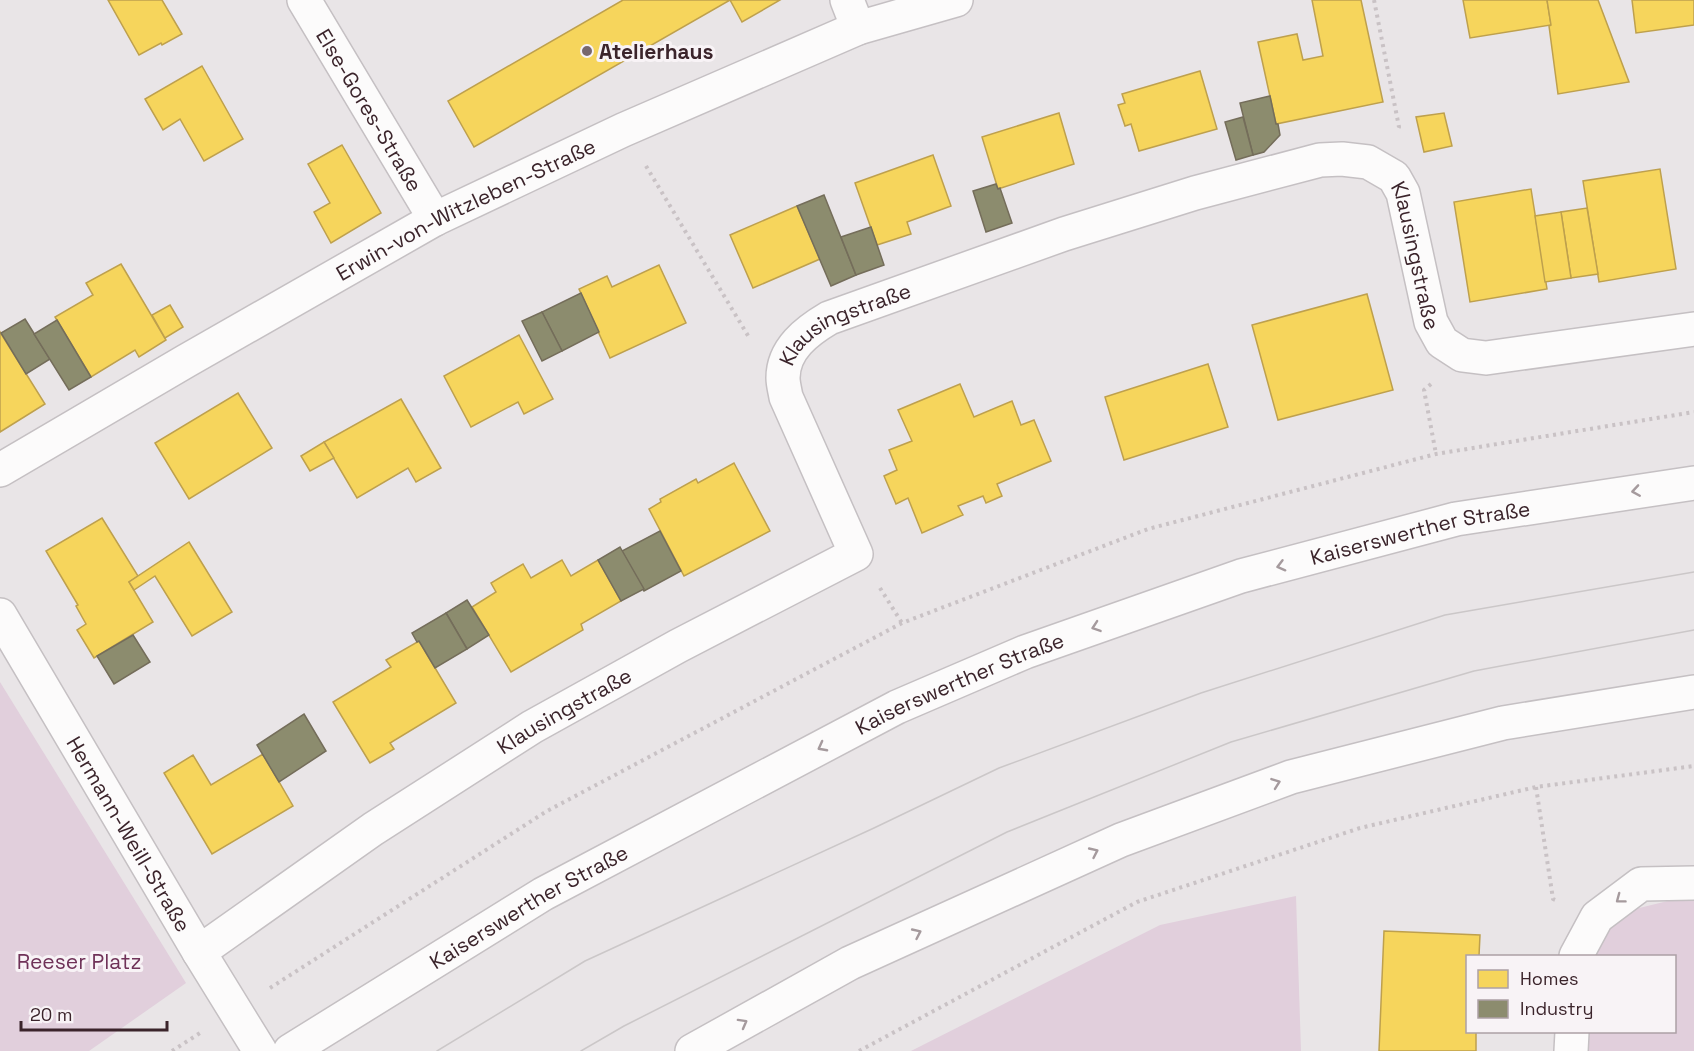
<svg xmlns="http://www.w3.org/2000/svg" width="1694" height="1051" font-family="'Space Grotesk',sans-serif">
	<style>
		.green { fill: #e1cfdc }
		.homes { fill: #f6d55c; stroke: #bea04d; stroke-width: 1.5 }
		.industry { fill: #8c8c6e; stroke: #746d5a; stroke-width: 1.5 }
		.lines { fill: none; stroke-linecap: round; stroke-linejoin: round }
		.minor-casing { stroke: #c5c0c3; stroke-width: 36 }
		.path { stroke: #c9c2c5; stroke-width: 4; stroke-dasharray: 3 4.5; stroke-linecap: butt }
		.minor { stroke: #fcfbfb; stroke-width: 33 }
		.tram { stroke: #cbc7c8; stroke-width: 1.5 }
		.oneway { stroke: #a59a9d }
		.poi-dot { fill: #78686d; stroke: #f8f3f6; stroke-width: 2 }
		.labels { text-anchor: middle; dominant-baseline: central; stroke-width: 6; stroke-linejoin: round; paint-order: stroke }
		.poi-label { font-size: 21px; font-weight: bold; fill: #3b242b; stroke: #f8f3f6; text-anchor: start }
		.street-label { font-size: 21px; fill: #3b242b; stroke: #f8f3f6 }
		.park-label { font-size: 21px; fill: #6f3258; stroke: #f8f3f6 }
	</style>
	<rect width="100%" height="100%" fill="#e9e5e7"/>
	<g class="green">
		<polygon points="0,682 186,983 89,1051 0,1051"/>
		<polygon points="1296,896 1301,1051 911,1051 1160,925"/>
		<polygon points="1676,899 1694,899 1694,1051 1583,1051 1584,1032 1674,1032 1674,956 1589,956 1600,931 1627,911"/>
	</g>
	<g class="homes">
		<polygon points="108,0 162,0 182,34 162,45 161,43 139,55"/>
		<polygon points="623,0 780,0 742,22 730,0 474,147 448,101"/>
		<polygon points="1312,0 1361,0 1383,102 1276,124 1258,42 1297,34 1303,60 1323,56"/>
		<polygon points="1463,0 1547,0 1551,25 1470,38"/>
		<polygon points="1547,0 1598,0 1629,82 1558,94 1549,26 1551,25"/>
		<polygon points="1632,0 1694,0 1694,25 1636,33"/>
		<polygon points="202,66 243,139 204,161 180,119 163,130 145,99"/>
		<polygon points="1200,71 1217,129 1139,151 1131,124 1125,126 1118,105 1125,103 1122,94"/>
		<polygon points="1059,113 1074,164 998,189 982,137"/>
		<polygon points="1444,113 1452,146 1424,152 1416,117"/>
		<polygon points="342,145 381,213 331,243 314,212 330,203 308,164"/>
		<polygon points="933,155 951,206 907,222 911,234 877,245 855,183"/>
		<polygon points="1660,169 1676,269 1599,282 1583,181"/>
		<polygon points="1531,189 1547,289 1470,302 1454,202"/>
		<polygon points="797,206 820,259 753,288 730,235"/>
		<polygon points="1587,208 1598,274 1571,278 1561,212"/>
		<polygon points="1561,212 1571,278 1545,282 1535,216"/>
		<polygon points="121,264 166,340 139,357 135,350 91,377 55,317 93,295 86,283"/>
		<polygon points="659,265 686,323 610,358 579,289 607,276 612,287"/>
		<polygon points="1367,294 1393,390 1278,420 1252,325"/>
		<polygon points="170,305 183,327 165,338 152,315"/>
		<polygon points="0,332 45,404 0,432"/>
		<polygon points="519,335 553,399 524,414 518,402 471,427 444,376"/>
		<polygon points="1208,364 1228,427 1124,460 1105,397"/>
		<polygon points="960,384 974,417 1012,401 1021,425 1034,420 1051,461 997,484 1002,496 986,503 983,496 958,506 963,515 922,533 908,498 896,504 884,476 897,470 889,450 912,441 898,410"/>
		<polygon points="238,393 272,448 189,499 155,443"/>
		<polygon points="401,399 441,468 416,482 408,468 357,498 324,442"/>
		<polygon points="324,442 334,458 310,471 301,456"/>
		<polygon points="734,463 770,531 684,576 649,509 661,502 660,499 696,479 698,483"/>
		<polygon points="102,518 138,576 129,582 153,622 94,658 77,630 86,624 76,606 78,605 46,551"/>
		<polygon points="189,542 232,612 192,636 155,576 134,590 129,582"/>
		<polygon points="562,560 571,576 598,560 621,601 581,624 583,630 511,672 472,607 496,592 491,583 523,564 531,578"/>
		<polygon points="419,641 456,703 390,743 394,749 370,763 333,702 391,667 386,660"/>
		<polygon points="263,754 293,806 212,854 164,773 193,755 211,785"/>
		<polygon points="1384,931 1480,935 1479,956 1468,956 1468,1032 1476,1032 1476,1051 1379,1051"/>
	</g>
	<g class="industry">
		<polygon points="1270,96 1276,124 1278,124 1280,135 1264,152 1253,155 1240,103"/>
		<polygon points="1243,117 1253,155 1236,160 1225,122"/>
		<polygon points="996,184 998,189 1000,188 1012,223 986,232 973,191"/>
		<polygon points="824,195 856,275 831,286 797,206"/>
		<polygon points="871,227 884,265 856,275 841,237"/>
		<polygon points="581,293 599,332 562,351 542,312"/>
		<polygon points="542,312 562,351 542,361 522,321"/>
		<polygon points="25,319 50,359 26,374 1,333"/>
		<polygon points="57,320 91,377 69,390 34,334"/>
		<polygon points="660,531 681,571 644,591 622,551"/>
		<polygon points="620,547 644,589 621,601 598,560"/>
		<polygon points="467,600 489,635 467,649 446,613"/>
		<polygon points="446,613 467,649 435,668 419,641 417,642 412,633"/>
		<polygon points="133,635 150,662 114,684 97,656"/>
		<polygon points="304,714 326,751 279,782 257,745"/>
	</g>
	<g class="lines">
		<g class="minor-casing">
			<g id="minor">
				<path id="s1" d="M 304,0 L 435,219"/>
				<polyline points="847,0 858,28"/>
				<path id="s2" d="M 0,470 L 186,361 L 435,219 L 623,130 L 858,28 L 956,0"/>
				<path id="s3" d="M 0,615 L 199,952 L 260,1051"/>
				<path id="s4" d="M 199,952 L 373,829 L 532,727 L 678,646 L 856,554 L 786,397 C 785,391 783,384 783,378 C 783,349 807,331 829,318 L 1064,234 L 1195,193 L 1320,160 L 1342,159 L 1368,162 L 1394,177 L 1403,193 L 1431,322 L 1442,342 L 1462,355 L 1486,358 L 1694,329"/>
				<polyline points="1576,956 1597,917 1641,884 1694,883"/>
				<path id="s5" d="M 290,1051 L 543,894 L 897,707 L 1025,652 L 1241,576 L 1456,519 L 1694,483"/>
				<polyline points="692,1051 850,963 1121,840 1291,777 1503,723 1694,692"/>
				<polyline points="1571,1051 1572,1032"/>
			</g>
		</g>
		<g class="path">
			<polyline points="1374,0 1399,127 1397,131"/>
			<polyline points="646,166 750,339"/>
			<polyline points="1431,384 1424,390 1436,454"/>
			<polyline points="880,588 902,623"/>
			<polyline points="1536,787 1553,899 1558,901"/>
			<polyline points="270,988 547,811 902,623 1148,529 1436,454 1694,412"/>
			<polyline points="172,1051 200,1033"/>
			<polyline points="859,1051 1137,902 1360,828 1536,787 1694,766"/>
		</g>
		<use href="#minor" class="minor"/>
		<g class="tram">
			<polyline points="437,1051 585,961 874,828 999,768 1201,693 1445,615 1694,572"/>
			<polyline points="581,1051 624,1026 1007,832 1231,742 1474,671 1694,630"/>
		</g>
	</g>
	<defs><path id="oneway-chevron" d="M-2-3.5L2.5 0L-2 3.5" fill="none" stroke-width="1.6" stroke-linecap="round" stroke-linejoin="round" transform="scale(1.5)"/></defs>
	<g class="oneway">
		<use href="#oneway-chevron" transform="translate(1636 491) rotate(171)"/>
		<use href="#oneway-chevron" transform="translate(1281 566) rotate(165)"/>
		<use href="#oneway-chevron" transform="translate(1096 627) rotate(161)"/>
		<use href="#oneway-chevron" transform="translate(822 747) rotate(152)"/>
		<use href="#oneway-chevron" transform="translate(1276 783) rotate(-20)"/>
		<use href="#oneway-chevron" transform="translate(1094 852) rotate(-25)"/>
		<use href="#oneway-chevron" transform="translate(1620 899) rotate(143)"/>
		<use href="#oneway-chevron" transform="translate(917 933) rotate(-25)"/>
		<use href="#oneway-chevron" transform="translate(743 1023) rotate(-29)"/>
	</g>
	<circle class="poi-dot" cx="587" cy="51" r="6"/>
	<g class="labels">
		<g class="poi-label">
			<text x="599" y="51">Atelierhaus</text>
		</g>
		<g class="street-label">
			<text stroke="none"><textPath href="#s1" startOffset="128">Else-Gores-Straße</textPath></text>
			<text stroke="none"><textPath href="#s2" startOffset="534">Erwin-von-Witzleben-Straße</textPath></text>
			<text stroke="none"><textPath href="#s4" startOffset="1716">Klausingstraße</textPath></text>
			<text stroke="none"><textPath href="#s4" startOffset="1050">Klausingstraße</textPath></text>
			<text stroke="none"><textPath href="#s5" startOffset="1251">Kaiserswerther Straße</textPath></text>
			<text stroke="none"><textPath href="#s5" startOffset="765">Kaiserswerther Straße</textPath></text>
			<text stroke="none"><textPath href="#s4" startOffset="438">Klausingstraße</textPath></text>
			<text stroke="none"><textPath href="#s3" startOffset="254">Hermann-Weill-Straße</textPath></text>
			<text stroke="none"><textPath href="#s5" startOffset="279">Kaiserswerther Straße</textPath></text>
		</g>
		<g class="park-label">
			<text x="79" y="961">Reeser Platz</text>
		</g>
	</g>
	<rect x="1466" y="955" width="210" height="78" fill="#f8f3f6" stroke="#aca0a5" stroke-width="1.5"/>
	<rect x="1478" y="970" width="30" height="18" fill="#f6d55c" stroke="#aca0a5" stroke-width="1.5"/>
	<text x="1520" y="985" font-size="18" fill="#3b242b">Homes</text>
	<rect x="1478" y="1000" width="30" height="18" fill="#8c8c6e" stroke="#aca0a5" stroke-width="1.5"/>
	<text x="1520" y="1015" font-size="18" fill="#3b242b">Industry</text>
	<path d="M21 1021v9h146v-9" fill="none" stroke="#3b242b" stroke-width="3"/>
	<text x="30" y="1021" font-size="18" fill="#3b242b" stroke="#f8f3f6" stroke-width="4.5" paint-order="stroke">20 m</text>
</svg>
